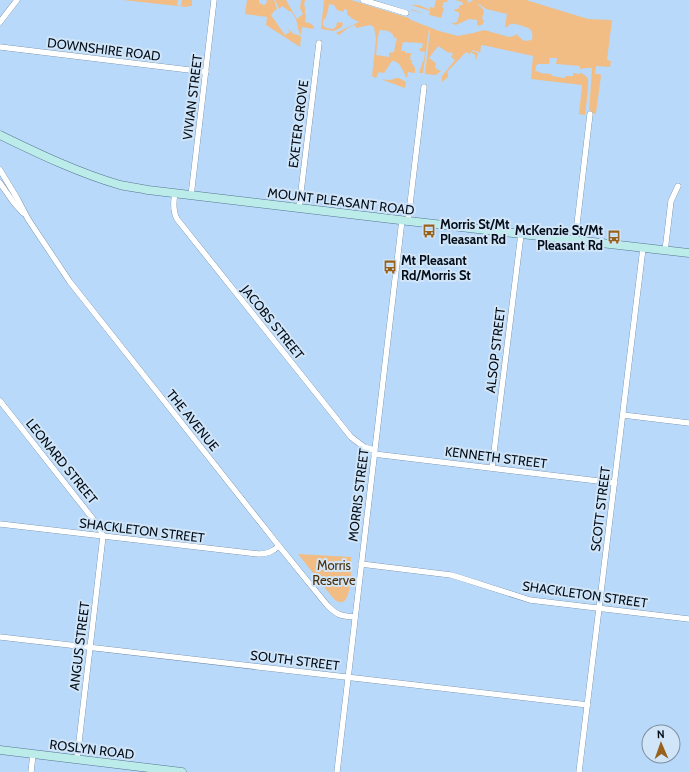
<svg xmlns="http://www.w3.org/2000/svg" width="689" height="772" font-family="Cabin,sans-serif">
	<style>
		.green { fill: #f1bd84; fill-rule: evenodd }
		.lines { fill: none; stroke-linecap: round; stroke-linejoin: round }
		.street-casing { stroke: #577592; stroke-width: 6 }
		.secondary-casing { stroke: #577592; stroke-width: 9 }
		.street { stroke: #fff; stroke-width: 5.5 }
		.secondary { stroke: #bcecea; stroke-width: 8 }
		.labels { text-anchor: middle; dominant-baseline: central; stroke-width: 4; stroke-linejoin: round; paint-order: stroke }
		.street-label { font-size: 13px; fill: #040d18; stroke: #d1e5f8 }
		.poi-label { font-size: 13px; font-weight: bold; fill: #040d18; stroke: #d1e5f8; text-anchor: start }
		.park-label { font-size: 13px; fill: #4c2f0a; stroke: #d1e5f8 }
	</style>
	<rect width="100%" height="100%" fill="#b8d9fa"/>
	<g class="green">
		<polygon points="123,0 178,0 177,5 181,6 182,0 192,0 192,6 187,6 187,7"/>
		<polygon points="247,0 259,0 259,3 264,5 266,4 267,0 274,0 277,9 273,12 273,13 271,15 285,35 290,32 287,28 294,34 299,35 301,37 300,47 266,25 267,17 245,14"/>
		<path d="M 275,0 L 286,0 L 297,19 L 303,14 L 300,8 L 301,0 L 305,0 L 304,6 L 305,7 L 305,14 L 306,14 L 305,22 C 309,23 314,24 314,29 L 302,27 L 301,35 L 299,32 L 296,19 L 292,12 L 289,11 L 282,6 L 279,9 Z"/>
		<path d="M 324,0 L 351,0 L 409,18 L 411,20 L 439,31 L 458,36 L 473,33 L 484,30 L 509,37 L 514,36 L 517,34 L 518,34 L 517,36 L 520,37 L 521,39 L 525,41 L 532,40 C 534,30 530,28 522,26 C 516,24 511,22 507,27 L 505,27 L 507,14 L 486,9 L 479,4 L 478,5 L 481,7 L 484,11 L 482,19 L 484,20 L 483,24 L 479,26 L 477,25 L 477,20 L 469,19 L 456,25 L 451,23 L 454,23 L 457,22 L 459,16 L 459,13 L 454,10 L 455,9 L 458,9 L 460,5 L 463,5 L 462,2 L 455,0 L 467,0 L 469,3 L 473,0 L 526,0 L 588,19 L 612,20 L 607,60 L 611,61 L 610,67 L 596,66 L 595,74 L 600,74 L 601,76 L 596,113 L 595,114 L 589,113 L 592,68 L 586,68 L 580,69 L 580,66 L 556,64 L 557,58 L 550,58 L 549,64 L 538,64 L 536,66 L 535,71 L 540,72 L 540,73 L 551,74 L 552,76 L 564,78 L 566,76 L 573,76 L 573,73 L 579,74 L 580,73 C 583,74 586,75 588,79 C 589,84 586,108 585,115 L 579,114 L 582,85 L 531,79 L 533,56 L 482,45 L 481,46 L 480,54 L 479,52 L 472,50 L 472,51 L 478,53 L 477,57 L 476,60 L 475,58 L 476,56 L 471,52 L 469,54 L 466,52 L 447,72 L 448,74 L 448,77 L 442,82 L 442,76 L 455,60 L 451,57 L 453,54 L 450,52 L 449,53 L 438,46 L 429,58 L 436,63 L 435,68 L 441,71 L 436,75 L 425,74 L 430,30 L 429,30 L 423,73 L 419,73 L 423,61 L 424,60 L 425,52 L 420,51 L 420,48 L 422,48 L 423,44 L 421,43 L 403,42 L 401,51 L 405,51 L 405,53 L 411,53 L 410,60 L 413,60 L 411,62 L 415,68 L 415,73 L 408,72 L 407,78 C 402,71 401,61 392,61 L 384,73 L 379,72 L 376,78 L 372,76 L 376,39 L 374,27 L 370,25 L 356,28 L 356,26 L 354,25 L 348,28 L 339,35 L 336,33 L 359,22 L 351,18 L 350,16 L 347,15 L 347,10 L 344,9 L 344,12 L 337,10 L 334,5 L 329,4 L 328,11 L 325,19 L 323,20 L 323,25 L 326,28 L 334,29 L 335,27 L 336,27 L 337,22 L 343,23 L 342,27 L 334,31 L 321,29 ZM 380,30 L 389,31 L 389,32 L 392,33 L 394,38 L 396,37 L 397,41 L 396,41 L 394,52 L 389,53 L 389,57 L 376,55 L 378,36 Z"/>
		<polygon points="436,0 448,0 447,2 444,2 442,7 444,8 441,18 411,10 411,9 429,15 430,11 411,5 419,5 430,10 430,7 434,8"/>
		<path d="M 396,78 L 399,78 L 406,82 L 405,88 L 383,80 L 383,79 C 387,81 392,80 396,78 Z"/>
		<path d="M 298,554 L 351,557 C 351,567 353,617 333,598 Z"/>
	</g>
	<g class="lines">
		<g class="street-casing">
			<g id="street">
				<polyline points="363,0 406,13"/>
				<polyline points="0,22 17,0"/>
				<polyline points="0,47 206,72"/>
				<path d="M 0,170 L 17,198 L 28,219 L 70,282 L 279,546 L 327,605 C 337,615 340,616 355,617"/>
				<polyline points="0,183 14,203 23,213"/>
				<path d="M 175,193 C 173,203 173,211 177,219 L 351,437 L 364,447 L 374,450"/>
				<polyline points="191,196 214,0"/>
				<polyline points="299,208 319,43"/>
				<polyline points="408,221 424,87"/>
				<polyline points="575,241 590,114"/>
				<polyline points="665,251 671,201 678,186"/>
				<polyline points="0,401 93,519 100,529 103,536 77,759"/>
				<polyline points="623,415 689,423"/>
				<polyline points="374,454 615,483"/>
				<polyline points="492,468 521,234"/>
				<path d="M 0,524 L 259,554 C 268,554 273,551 279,546"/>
				<polyline points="361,564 451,575 461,578 530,600 689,619"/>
				<polyline points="0,637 588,705"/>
				<polyline points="31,772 33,754"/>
				<polyline points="337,772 402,220"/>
				<polyline points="579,772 643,248"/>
			</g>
		</g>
		<g class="secondary-casing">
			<g id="secondary">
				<path d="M 0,135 C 39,154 79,173 120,185 C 129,187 139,188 148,190 L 408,221 L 689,253"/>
				<polyline points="0,750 182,772"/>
			</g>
		</g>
		<use href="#street" class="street"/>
		<use href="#secondary" class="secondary"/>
	</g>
	<defs>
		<g id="bus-bare" transform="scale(1.08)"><path d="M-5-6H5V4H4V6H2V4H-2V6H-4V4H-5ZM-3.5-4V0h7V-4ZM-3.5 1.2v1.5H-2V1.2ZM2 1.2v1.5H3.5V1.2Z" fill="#98621b" stroke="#d1e5f8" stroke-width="2.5" paint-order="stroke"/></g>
	</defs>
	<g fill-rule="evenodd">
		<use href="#bus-bare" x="429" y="231"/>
		<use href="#bus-bare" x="614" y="237"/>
		<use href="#bus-bare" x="390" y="267"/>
	</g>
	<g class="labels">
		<g class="street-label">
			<text transform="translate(104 49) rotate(7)">DOWNSHIRE ROAD</text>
			<text transform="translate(192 97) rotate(-83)">VIVIAN STREET</text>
			<text transform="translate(298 124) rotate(-83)">EXETER GROVE</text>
			<text transform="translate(341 201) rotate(7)">MOUNT PLEASANT ROAD</text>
			<text transform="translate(273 322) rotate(51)">JACOBS STREET</text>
			<text transform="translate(495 350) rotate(-83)">ALSOP STREET</text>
			<text transform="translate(193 420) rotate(51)">THE AVENUE</text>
			<text transform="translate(496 457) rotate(7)">KENNETH STREET</text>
			<text transform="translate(62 461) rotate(51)">LEONARD STREET</text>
			<text transform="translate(358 495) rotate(-83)">MORRIS STREET</text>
			<text transform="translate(600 509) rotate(-83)">SCOTT STREET</text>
			<text transform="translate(142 530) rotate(7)">SHACKLETON STREET</text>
			<text transform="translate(585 594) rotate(8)">SHACKLETON STREET</text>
			<text transform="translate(79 646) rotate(-83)">ANGUS STREET</text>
			<text transform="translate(295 660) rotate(7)">SOUTH STREET</text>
			<text transform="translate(92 749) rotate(7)">ROSLYN ROAD</text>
		</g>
		<g class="poi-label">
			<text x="440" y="224">Morris St/Mt<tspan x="440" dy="15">Pleasant Rd</tspan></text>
			<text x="603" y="230" text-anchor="end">McKenzie St/Mt<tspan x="603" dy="15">Pleasant Rd</tspan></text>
			<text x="401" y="260">Mt Pleasant<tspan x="401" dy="15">Rd/Morris St</tspan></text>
		</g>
		<g class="park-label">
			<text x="334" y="565">Morris<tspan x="334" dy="15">Reserve</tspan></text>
		</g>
	</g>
	<g transform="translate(661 744) rotate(358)"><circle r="19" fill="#d1e5f8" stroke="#7f8f9e"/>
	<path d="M0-3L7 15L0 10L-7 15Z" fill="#98621b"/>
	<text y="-6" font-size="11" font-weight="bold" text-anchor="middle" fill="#040d18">N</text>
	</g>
</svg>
